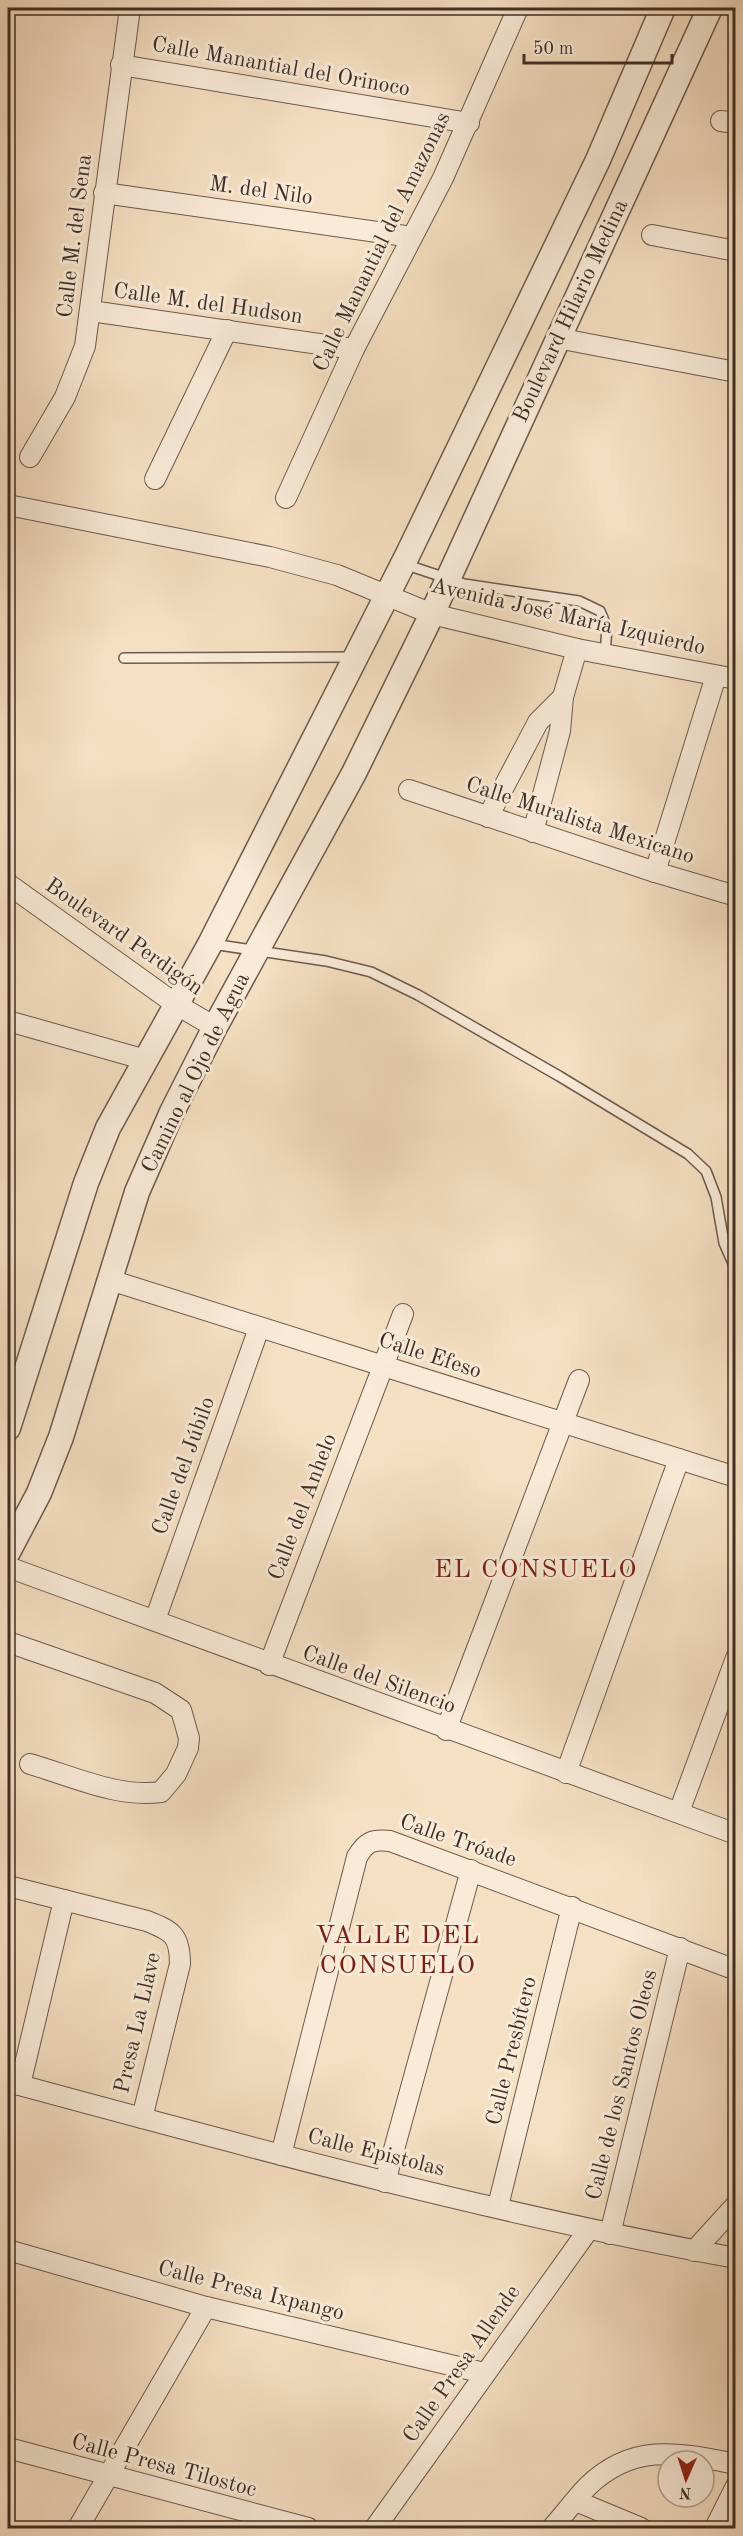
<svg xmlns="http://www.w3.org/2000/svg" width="743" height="2536" font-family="'Old Standard TT',serif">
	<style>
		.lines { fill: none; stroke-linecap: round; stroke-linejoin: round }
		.service-casing { stroke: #6d5a4d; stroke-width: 12 }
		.minor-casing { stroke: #6d5a4d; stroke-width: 22 }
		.tertiary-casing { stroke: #6d5a4d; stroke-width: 27 }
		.service { stroke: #f9ebd8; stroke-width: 9 }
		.minor { stroke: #f9ebd8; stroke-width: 20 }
		.tertiary { stroke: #f9ebd8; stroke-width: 24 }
		.labels { text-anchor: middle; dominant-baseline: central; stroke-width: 6; stroke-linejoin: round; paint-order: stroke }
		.street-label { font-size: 22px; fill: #3f2e26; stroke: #f9ebd8 }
		.quarter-label { font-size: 26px; letter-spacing: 1.5px; fill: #7a1f14; stroke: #f9ebd8 }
	</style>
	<rect width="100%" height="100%" fill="#f6e0c3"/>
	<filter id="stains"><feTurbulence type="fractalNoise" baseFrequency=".00333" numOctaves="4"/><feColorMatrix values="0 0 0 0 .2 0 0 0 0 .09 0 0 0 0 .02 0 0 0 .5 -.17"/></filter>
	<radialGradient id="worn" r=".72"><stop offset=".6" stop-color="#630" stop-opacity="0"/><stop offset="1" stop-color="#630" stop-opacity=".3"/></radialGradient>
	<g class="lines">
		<g class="service-casing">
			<g id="service">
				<polyline points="404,564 464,584 579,601 600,611 607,628 605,654"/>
				<polyline points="124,658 352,657"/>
				<polyline points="212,944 326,961 371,972 418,995 559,1076 688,1154 706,1171 716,1197 724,1243 736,1270"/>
			</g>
		</g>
		<g class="minor-casing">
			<g id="minor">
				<polyline points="121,65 469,123"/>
				<polyline points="721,121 736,123"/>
				<polyline points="104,193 412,237"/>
				<polyline points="652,235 736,251"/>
				<polyline points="91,311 354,349"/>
				<polyline points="557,338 736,372"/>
				<polyline points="30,457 65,397 85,346 130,8"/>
				<polyline points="155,479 227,330"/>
				<polyline points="286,498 354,349 443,178 518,8"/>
				<polyline points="8,505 270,557 337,575 432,614 577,649 736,679"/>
				<polyline points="409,790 655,872 736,896"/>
				<polyline points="488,817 538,722 563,697"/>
				<polyline points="533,832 560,731 563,697 577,649"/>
				<polyline points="655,872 716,676"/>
				<polyline points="8,884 177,1005 215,1027"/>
				<polyline points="8,1021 146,1060"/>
				<polyline points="110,1280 736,1477"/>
				<polyline points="8,1567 736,1834"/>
				<polyline points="155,1620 259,1328"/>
				<path d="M 8,1642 L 155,1693 L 181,1710 L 189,1738 L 188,1748 L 176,1774 L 161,1792 C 117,1798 72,1776 30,1764"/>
				<polyline points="269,1665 403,1314"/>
				<polyline points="446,1730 579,1380"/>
				<polyline points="566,1773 679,1459"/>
				<polyline points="679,1812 736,1658"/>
				<path d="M 8,1886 L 147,1921 C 172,1931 180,1935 180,1964 L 142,2118"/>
				<path d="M 8,2082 C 248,2147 490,2213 736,2258"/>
				<polyline points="20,2085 64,1900"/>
				<path d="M 281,2155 L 357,1857 C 366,1842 372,1839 390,1841 L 736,1970"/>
				<polyline points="385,2182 471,1870"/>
				<polyline points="498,2206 572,1907"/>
				<polyline points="610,2234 680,1948"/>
				<polyline points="8,2250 206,2307 484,2373"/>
				<polyline points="694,2251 736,2205"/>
				<polyline points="8,2448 308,2528"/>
				<polyline points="576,2501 641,2528"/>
				<polyline points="78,2528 206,2307"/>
				<polyline points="375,2528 589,2229"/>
				<path d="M 552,2528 C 564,2515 575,2499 588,2486 C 634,2442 679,2453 736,2464"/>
				<polyline points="715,2528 736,2486"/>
			</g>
		</g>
		<g class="tertiary-casing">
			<g id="tertiary">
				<polyline points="8,1428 86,1183 108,1128 210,944 408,554 598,160 663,8"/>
				<polyline points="8,1552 39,1493 61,1437 137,1192 172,1112 215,1027 354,773 432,614 710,8"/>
			</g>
		</g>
		<use href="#service" class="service"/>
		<use href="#minor" class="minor"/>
		<use href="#tertiary" class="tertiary"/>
	</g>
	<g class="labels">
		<g class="street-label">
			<text transform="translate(281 67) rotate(10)">Calle Manantial del Orinoco</text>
			<text transform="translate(261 191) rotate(8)">M. del Nilo</text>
			<text transform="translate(75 236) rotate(-83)">Calle M. del Sena</text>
			<text transform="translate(382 242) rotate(-64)">Calle Manantial del Amazonas</text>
			<text transform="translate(208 304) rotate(8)">Calle M. del Hudson</text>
			<text transform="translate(571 311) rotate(-65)">Boulevard Hilario Medina</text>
			<text transform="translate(568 617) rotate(13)">Avenida José María Izquierdo</text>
			<text transform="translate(580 821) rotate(18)">Calle Muralista Mexicano</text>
			<text transform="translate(124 937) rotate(35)">Boulevard Perdigón</text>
			<text transform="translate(196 1073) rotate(-64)">Camino al Ojo de Agua</text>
			<text transform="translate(430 1356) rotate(18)">Calle Efeso</text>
			<text transform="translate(184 1466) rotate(-70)">Calle del Júbilo</text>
			<text transform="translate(303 1507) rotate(-69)">Calle del Anhelo</text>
			<text transform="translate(379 1680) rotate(20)">Calle del Silencio</text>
			<text transform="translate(458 1841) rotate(19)">Calle Tróade</text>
			<text transform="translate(138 2023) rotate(-77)">Presa La Llave</text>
			<text transform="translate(512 2051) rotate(-76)">Calle Presbítero</text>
			<text transform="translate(622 2085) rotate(-76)">Calle de los Santos Oleos</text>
			<text transform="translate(376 2153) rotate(14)">Calle Epistolas</text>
			<text transform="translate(251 2291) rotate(14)">Calle Presa Ixpango</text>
			<text transform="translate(462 2364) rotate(-55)">Calle Presa Allende</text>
			<text transform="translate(164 2466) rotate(15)">Calle Presa Tilostoc</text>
		</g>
		<g class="quarter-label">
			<text x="536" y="1570">EL CONSUELO</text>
			<text x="398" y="1936">VALLE DEL<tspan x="398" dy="30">CONSUELO</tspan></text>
		</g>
	</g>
	<rect width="743" height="2536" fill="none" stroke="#f6e0c3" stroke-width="30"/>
	<rect x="9" y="9" width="725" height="2518" fill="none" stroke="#3f2e26" stroke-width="3"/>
	<rect x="15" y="15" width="713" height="2506" fill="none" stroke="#3f2e26" stroke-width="1.5"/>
	<g transform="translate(686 2479) rotate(183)"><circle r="28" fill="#f9ebd8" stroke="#af9f91" stroke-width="1.5"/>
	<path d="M0-4.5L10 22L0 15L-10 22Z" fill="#8f2418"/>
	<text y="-9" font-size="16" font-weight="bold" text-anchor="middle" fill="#3f2e26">N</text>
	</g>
	<path d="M524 54v9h148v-9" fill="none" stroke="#3f2e26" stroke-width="3"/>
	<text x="533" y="54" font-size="18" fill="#3f2e26" stroke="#f9ebd8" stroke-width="4.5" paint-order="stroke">50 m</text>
	<rect width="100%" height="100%" filter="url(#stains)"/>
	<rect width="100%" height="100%" fill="url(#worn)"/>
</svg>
